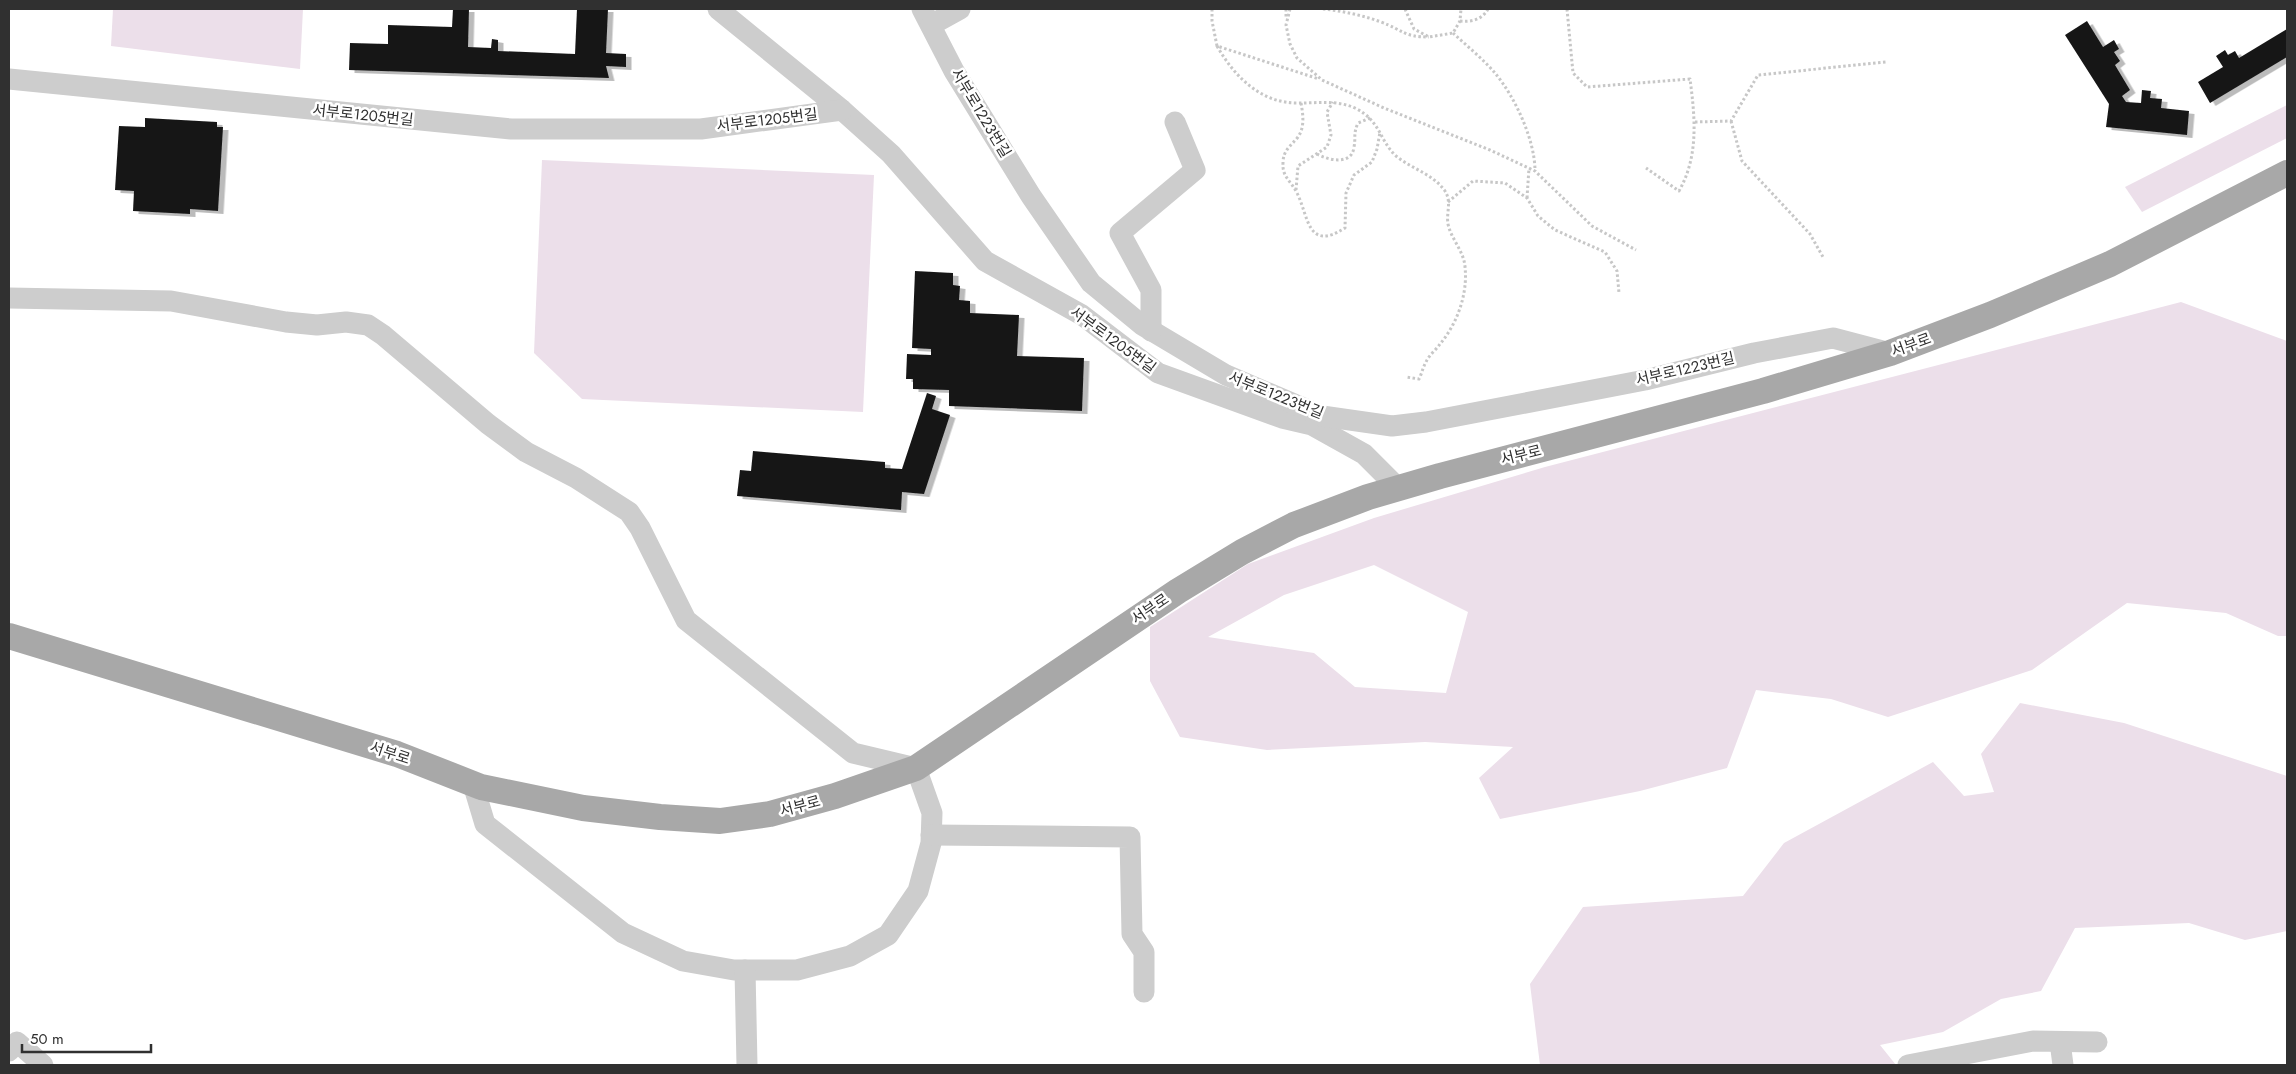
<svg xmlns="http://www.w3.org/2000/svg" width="2296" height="1074" font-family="Jost,'Noto Sans KR',sans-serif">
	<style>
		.green { fill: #ecdfea; fill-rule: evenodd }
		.building { fill: #171717; filter: url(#shadow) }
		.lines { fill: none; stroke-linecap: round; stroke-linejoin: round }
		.path { stroke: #c7c7c7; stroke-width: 3; stroke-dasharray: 2.5 2.5; stroke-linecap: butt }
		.minor { stroke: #cdcdcd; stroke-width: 21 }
		.major { stroke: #a8a8a8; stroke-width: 26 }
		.labels { text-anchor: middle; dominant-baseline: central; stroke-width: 5; stroke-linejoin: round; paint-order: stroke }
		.street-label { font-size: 15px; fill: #303030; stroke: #fff }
	</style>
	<defs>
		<filter id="shadow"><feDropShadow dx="5.5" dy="3" stdDeviation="0" flood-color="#0004"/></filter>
	</defs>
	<rect width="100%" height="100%" fill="#fff"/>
	<g class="green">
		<polygon points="113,9 303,9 300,69 111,46"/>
		<polygon points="2287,105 2287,138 2142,212 2125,187"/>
		<polygon points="542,160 874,175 863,412 582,399 534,353"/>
		<path d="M 2181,302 L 2287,341 L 2287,636 L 2278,636 L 2226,613 L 2127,603 L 2032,670 L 1888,717 L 1831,699 L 1756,690 L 1727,768 L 1640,791 L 1500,819 L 1479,778 L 1513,747 L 1425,742 L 1267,750 L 1180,737 L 1150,681 L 1150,627 L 1248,564 L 1374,518 L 1545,467 ZM 1374,565 L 1468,612 L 1446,693 L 1355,687 L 1314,653 L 1208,637 L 1284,595 Z"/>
		<polygon points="2020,703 2124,723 2287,776 2287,931 2245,940 2189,923 2075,928 2041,991 2001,999 1943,1032 1880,1045 1896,1065 1540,1065 1530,984 1583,907 1743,896 1784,843 1933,762 1964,796 1994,792 1981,754"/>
	</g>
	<g class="building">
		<polygon points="453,9 469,9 468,47 491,48 492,39 498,40 498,51 575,54 577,9 608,9 606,53 626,54 626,67 606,66 609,78 349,70 350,43 388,44 388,25 452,27"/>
		<polygon points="2087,21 2103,47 2114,40 2119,49 2114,52 2120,61 2115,65 2130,90 2122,96 2126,102 2141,103 2142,90 2151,91 2150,98 2162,99 2161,108 2189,111 2187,135 2106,127 2109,104 2065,35"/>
		<polygon points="2287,29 2287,57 2210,103 2198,82 2223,67 2216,56 2225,50 2228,55 2235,51 2239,58"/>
		<polygon points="145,118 217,122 217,127 223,127 218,211 190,209 190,214 133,211 134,191 115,190 119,126 145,127"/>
		<polygon points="915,271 953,273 953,285 960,286 959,300 970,301 970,313 1019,315 1017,356 1084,358 1082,411 949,406 949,390 913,389 913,379 906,379 907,354 931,355 931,349 912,348"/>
		<polygon points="927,393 936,396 932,409 950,415 924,494 902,492 901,510 737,496 740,470 751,471 753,451 885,462 885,468 902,469"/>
	</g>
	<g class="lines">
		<g class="path">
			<polyline points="1212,9 1212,21 1217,46 1319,79"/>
			<polyline points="1286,9 1286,18"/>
			<polyline points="1290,9 1286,25 1290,44 1297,58 1322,80 1384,108 1490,150 1535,171 1592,226 1636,250"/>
			<path d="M 1323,9 C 1342,11 1362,15 1381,22 C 1403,30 1403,37 1429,37"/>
			<polyline points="1405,9 1414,29 1429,37 1453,33 1460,21 1461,9"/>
			<path d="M 1567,9 L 1573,73 L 1587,87 L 1690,79 C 1695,117 1699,156 1679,191 L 1646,168"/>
			<path d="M 1460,21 C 1471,22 1482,20 1488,9"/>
			<path d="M 1453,33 C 1467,46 1483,59 1495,73 C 1515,97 1535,140 1535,171"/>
			<path d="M 1217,46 C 1234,76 1261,104 1299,103 C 1318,103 1337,100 1355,108 C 1381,121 1379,140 1396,156 C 1412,169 1433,174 1445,191 C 1452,202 1446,213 1448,224 C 1451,239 1464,251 1465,267 C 1468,294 1457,324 1440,344 C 1436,350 1429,355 1426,362 C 1423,367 1422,373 1419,379 L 1406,377"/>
			<path d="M 1301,103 C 1303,114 1305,127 1298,137 C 1291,146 1283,150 1283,163 C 1282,177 1291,181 1297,193 C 1309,217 1307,252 1345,228 L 1346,193 L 1354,175 L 1372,162 L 1377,149 L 1380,132"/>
			<polyline points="1731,121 1742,161 1810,234 1823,257"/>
			<polyline points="1695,122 1731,121 1758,75 1886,62"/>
			<path d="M 1317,154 C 1327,160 1352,166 1354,147 C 1356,137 1353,134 1358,123 L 1370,118"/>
			<polyline points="1296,190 1298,166 1327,147 1331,135 1327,112 1333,102"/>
			<polyline points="1527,198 1529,168"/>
			<polyline points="1448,202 1473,181 1505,183 1527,198 1538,216 1555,230 1605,252 1617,271 1619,293"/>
		</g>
		<g class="minor">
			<polyline points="718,9 842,110 891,154 985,261 1082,315 1158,373 1282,418 1312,425 1364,454 1398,488"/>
			<polyline points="922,9 954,71 1031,196 1091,283 1142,325 1226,375 1322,416 1392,426 1426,422 1645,380 1754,353 1833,338 1890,353"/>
			<polyline points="931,25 960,9"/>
			<polyline points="9,79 511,129 701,129 842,110"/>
			<polyline points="9,298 171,301 286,322 317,325 346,322 368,325 383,335 488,424 526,452 576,478 629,512 640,528 686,620 853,753 916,768 932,813 931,843 918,891 888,935 850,956 797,970 734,970 683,961 623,933 485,824 473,784"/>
			<polyline points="1151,331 1151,290 1120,233 1195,170 1175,122"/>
			<polyline points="931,835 1130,837 1132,934 1144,952 1144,992"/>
			<polyline points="745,970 747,1065"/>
			<polyline points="2060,1042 2063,1065"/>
			<polyline points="9,1051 17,1042 43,1065"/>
			<polyline points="1908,1065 2033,1041 2097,1042"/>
		</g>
		<polyline class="major" points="9,636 397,754 481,787 583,808 660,817 720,821 770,814 835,796 916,768 1178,591 1242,552 1294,525 1368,497 1440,476 1763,391 1890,353 1990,315 2110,264 2287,173"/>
	</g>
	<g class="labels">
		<g class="street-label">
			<text transform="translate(981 113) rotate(59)">서부로1223번길</text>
			<text transform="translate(363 115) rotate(6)">서부로1205번길</text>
			<text transform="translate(767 120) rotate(-7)">서부로1205번길</text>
			<text transform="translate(1113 340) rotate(36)">서부로1205번길</text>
			<text transform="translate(1911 345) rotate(-20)">서부로</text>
			<text transform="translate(1685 369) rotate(-13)">서부로1223번길</text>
			<text transform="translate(1276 395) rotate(22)">서부로1223번길</text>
			<text transform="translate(1521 455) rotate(-14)">서부로</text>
			<text transform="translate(1150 609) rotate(-34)">서부로</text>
			<text transform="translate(390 753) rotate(18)">서부로</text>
			<text transform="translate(800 806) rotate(-15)">서부로</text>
		</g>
	</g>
	<rect width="2296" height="1074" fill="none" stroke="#303030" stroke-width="20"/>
	<path d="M22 1044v8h129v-8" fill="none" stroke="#303030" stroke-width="2.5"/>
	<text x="30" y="1044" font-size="15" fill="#303030" stroke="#ffffff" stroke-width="4" paint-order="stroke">50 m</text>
</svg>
